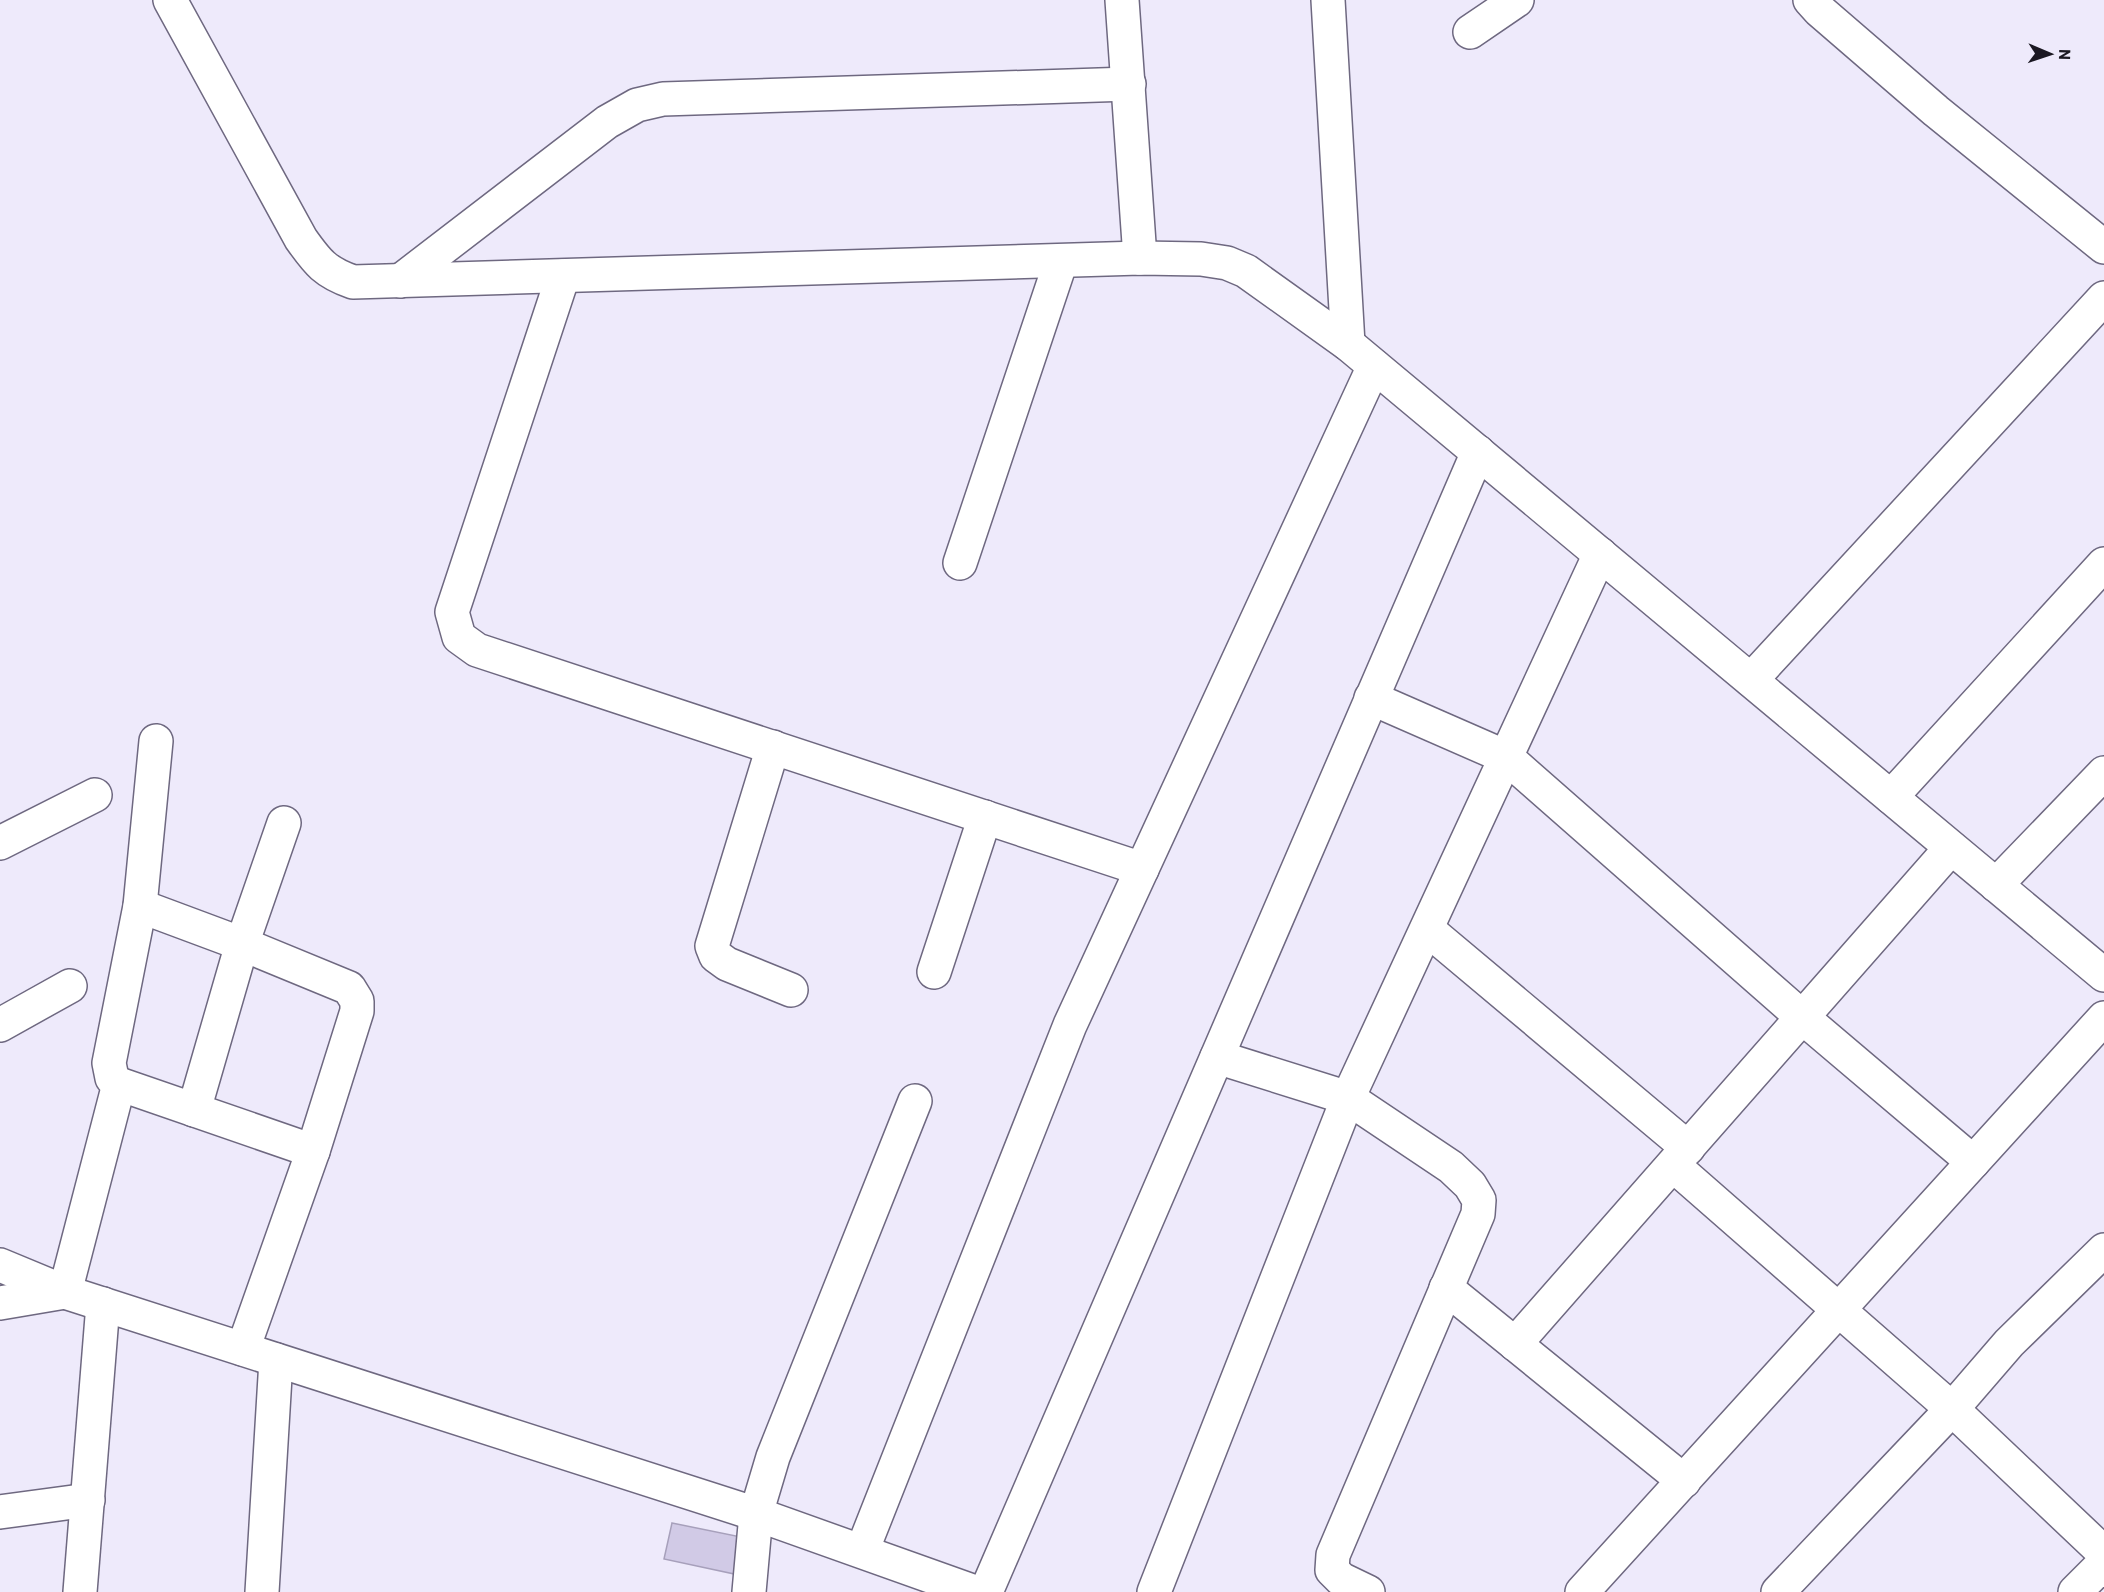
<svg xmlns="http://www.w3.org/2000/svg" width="2104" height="1592" font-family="Barlow,sans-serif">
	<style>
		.building { fill: #d1cae6; stroke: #a7a0bb; stroke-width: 1.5 }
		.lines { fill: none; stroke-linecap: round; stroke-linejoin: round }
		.minor-casing { stroke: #6e6880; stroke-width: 36 }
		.minor { stroke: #fff; stroke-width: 33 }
	</style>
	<rect width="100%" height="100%" fill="#eeeafb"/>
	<polygon class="building" points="672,1523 746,1538 739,1575 664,1559"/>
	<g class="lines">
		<g class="minor-casing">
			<g id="minor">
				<path d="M 170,0 L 301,239 C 318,263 325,272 353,282 L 1140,258 L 1201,259 L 1227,263 L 1246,271 L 1348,344 L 2104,975"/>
				<polyline points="1122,0 1140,258"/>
				<polyline points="1328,0 1348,344"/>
				<polyline points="1810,0 1819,10 1936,111 2104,247"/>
				<polyline points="1470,32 1517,0"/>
				<polyline points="563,276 452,612 459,637 477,650 1142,869"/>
				<polyline points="400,281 607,122 637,105 663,99 1129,84"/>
				<polyline points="960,563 1061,261"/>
				<polyline points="1751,680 2104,298"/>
				<polyline points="1371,698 1506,757 1802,1017 1973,1162"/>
				<polyline points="156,741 140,906 109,1063 112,1078 119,1084 313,1151"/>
				<polyline points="773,747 712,946 716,956 727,964 791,990"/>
				<polyline points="1891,797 2104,564"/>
				<polyline points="0,843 95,795"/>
				<polyline points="1996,885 2104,773"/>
				<polyline points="140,906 242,944 349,988 357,1001 357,1011 313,1151 243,1349"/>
				<polyline points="1427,929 1688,1148"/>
				<polyline points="934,972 985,817"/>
				<polyline points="0,1025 70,986"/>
				<polyline points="1217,1057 1348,1098 1451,1167 1470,1185 1479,1200 1478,1214 1333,1555 1332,1570 1341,1579 1368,1592"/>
				<polyline points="194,1110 242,944 284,823"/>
				<polyline points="1673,1165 1952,1409 2104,1553"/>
				<polyline points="0,1265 65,1292 756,1514 975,1592"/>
				<polyline points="1446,1288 1684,1481"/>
				<polyline points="65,1292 119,1084"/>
				<polyline points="0,1303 65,1292"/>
				<polyline points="1515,1344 1951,848"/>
				<polyline points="0,1512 88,1500"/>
				<polyline points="862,1551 1070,1025 1374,366"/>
				<polyline points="80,1592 103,1304"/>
				<polyline points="262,1592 276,1360"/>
				<polyline points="749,1592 756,1514 773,1457 915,1101"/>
				<polyline points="986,1592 1478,452"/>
				<polyline points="1154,1592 1348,1098 1600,554"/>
				<polyline points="1582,1592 2104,1018"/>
				<polyline points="1778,1592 1952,1409 2009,1343 2104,1250"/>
				<polyline points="2075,1592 2104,1563"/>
			</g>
		</g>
		<use href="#minor" class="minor"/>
	</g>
	<g transform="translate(2050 54) rotate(92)" stroke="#eeeafb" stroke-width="4.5" paint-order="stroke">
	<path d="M0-4.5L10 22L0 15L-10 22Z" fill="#1b1822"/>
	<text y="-9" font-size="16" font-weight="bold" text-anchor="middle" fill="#1b1822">N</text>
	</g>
</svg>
